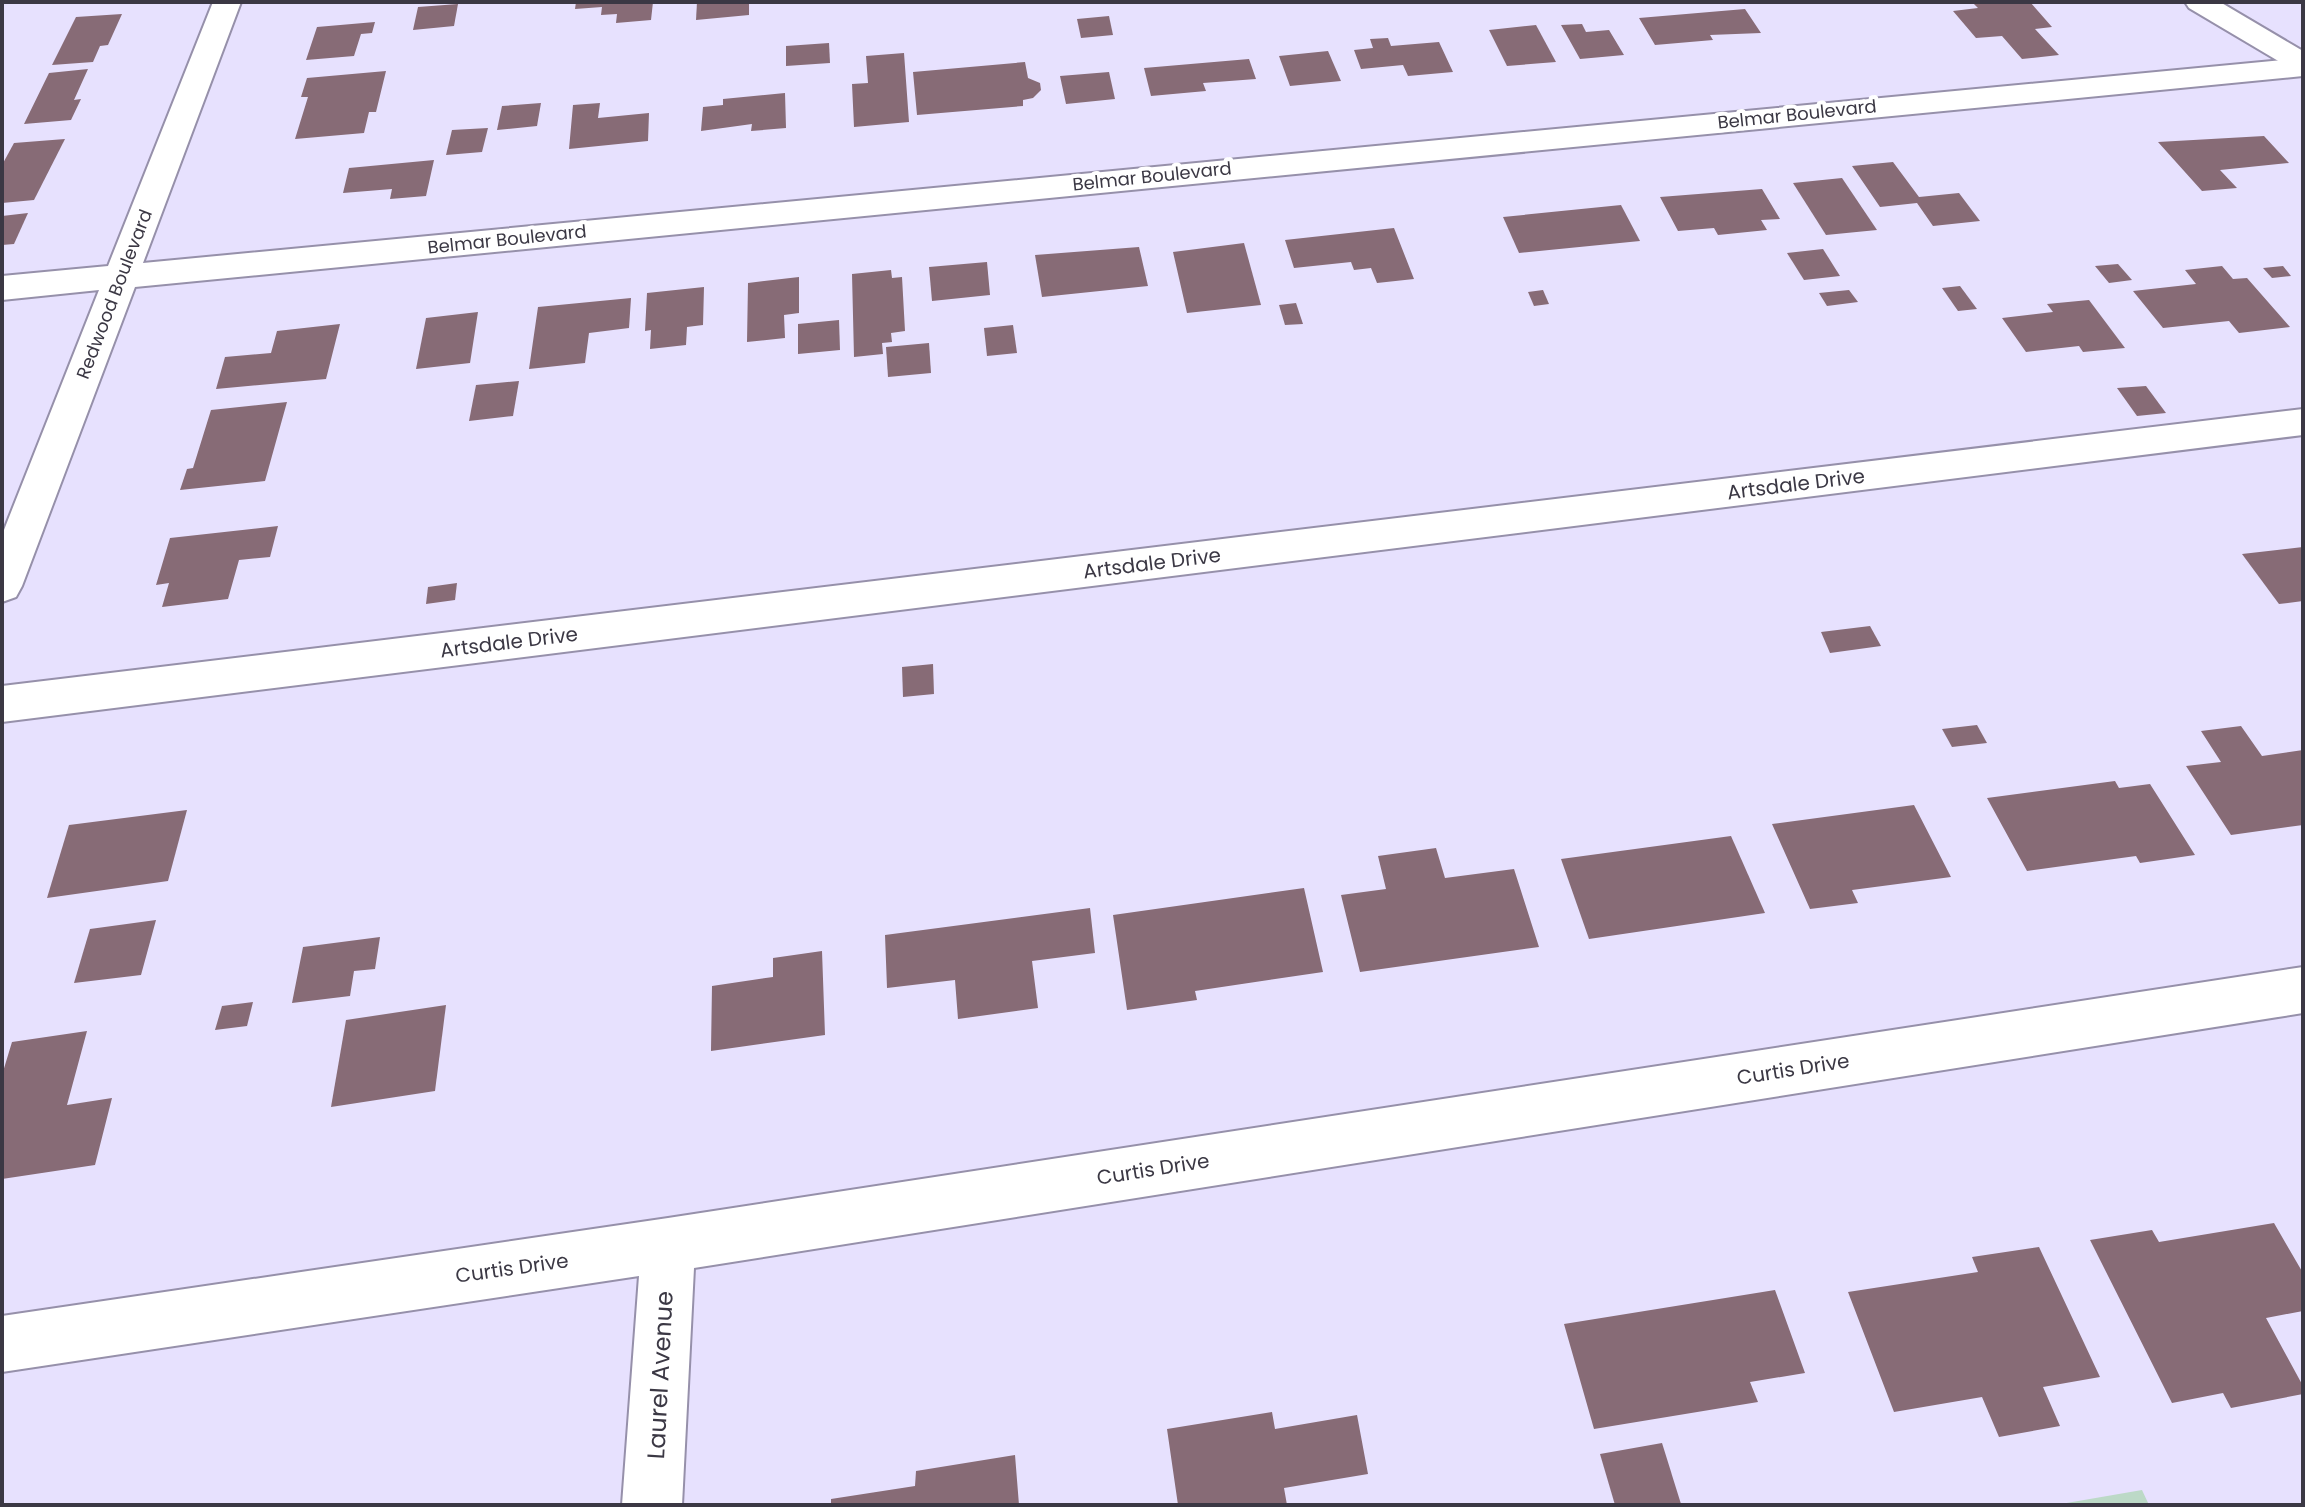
<svg xmlns="http://www.w3.org/2000/svg" width="2305" height="1507" font-family="Poppins,sans-serif">
	<style>
		.green { fill: #bcd9c7 }
		.building { fill: #876b76 }
		.lines { fill: none; stroke-linecap: round; stroke-linejoin: round }
		.minor-casing { stroke: #9690aa; stroke-width: 4 }
		.tertiary-casing { stroke: #9690aa; stroke-width: 4 }
		.minor { fill: #fff; fill-rule: evenodd }
		.tertiary { fill: #fff; fill-rule: evenodd }
		.labels { text-anchor: middle; dominant-baseline: central; stroke-width: 8; stroke-linejoin: round; paint-order: stroke }
		.far-street-label { font-size: 18px; fill: #3b3844; stroke: #fff }
		.street-label { font-size: 20px; fill: #3b3844; stroke: #fff }
		.near-street-label { font-size: 24px; fill: #3b3844; stroke: #fff }
	</style>
	<rect width="100%" height="100%" fill="#e7e1fe"/>
	<polygon class="green" points="2142,1490 2149,1505 2055,1505"/>
	<g class="building">
		<polygon points="576,2 653,2 651,20 616,23 617,14 601,15 602,7 575,9"/>
		<polygon points="697,2 749,2 749,15 696,20"/>
		<polygon points="1972,2 2030,2 2052,27 2035,29 2059,55 2022,59 2002,36 1976,38 1953,11 1978,8"/>
		<polygon points="458,4 454,26 413,30 418,7"/>
		<polygon points="1745,9 1761,33 1710,35 1713,40 1655,45 1639,18"/>
		<polygon points="122,14 108,45 100,46 93,62 52,65 76,17"/>
		<polygon points="1109,16 1113,35 1081,38 1077,19"/>
		<polygon points="375,22 372,33 361,34 354,56 306,60 317,27"/>
		<polygon points="1582,24 1586,32 1609,30 1624,55 1580,59 1561,25"/>
		<polygon points="1536,25 1556,62 1507,66 1489,30"/>
		<polygon points="1388,38 1391,46 1439,42 1453,72 1408,76 1403,65 1361,69 1354,50 1373,48 1370,39"/>
		<polygon points="829,43 830,63 786,66 786,46"/>
		<polygon points="1328,51 1341,81 1290,86 1279,56"/>
		<polygon points="904,53 909,122 854,127 852,84 868,83 866,56"/>
		<polygon points="1249,59 1256,79 1203,83 1206,91 1151,96 1144,68"/>
		<polygon points="1025,62 1028,78 1040,83 1041,90 1033,98 1023,100 1023,106 917,115 913,72"/>
		<polygon points="88,69 74,100 81,99 71,120 24,124 49,73"/>
		<polygon points="386,71 376,112 369,112 364,133 295,139 308,97 301,97 307,78"/>
		<polygon points="1109,72 1115,99 1066,104 1060,76"/>
		<polygon points="785,93 786,128 751,131 752,124 701,131 703,107 723,105 723,99"/>
		<polygon points="541,103 537,126 497,130 502,106"/>
		<polygon points="600,103 598,118 649,113 648,141 569,149 573,105"/>
		<polygon points="488,128 482,152 446,155 452,130"/>
		<polygon points="2264,136 2289,163 2220,170 2237,188 2202,191 2158,142"/>
		<polygon points="65,139 34,200 2,203 2,165 14,143"/>
		<polygon points="434,160 426,196 390,199 392,189 343,193 349,168"/>
		<polygon points="1893,162 1919,197 1959,193 1980,221 1933,226 1917,203 1880,207 1852,166"/>
		<polygon points="1842,178 1877,230 1826,235 1793,183"/>
		<polygon points="1762,189 1780,219 1761,220 1767,230 1718,235 1714,228 1678,231 1660,197"/>
		<polygon points="1621,205 1640,241 1519,253 1503,217"/>
		<polygon points="28,213 14,244 2,245 2,216"/>
		<polygon points="1394,228 1414,279 1377,283 1371,268 1354,270 1351,262 1294,268 1285,240"/>
		<polygon points="1244,243 1261,305 1187,313 1173,252"/>
		<polygon points="1139,247 1148,286 1042,297 1035,255"/>
		<polygon points="1823,249 1840,276 1804,280 1787,253"/>
		<polygon points="987,262 990,295 932,301 929,267"/>
		<polygon points="2118,264 2132,280 2109,283 2095,266"/>
		<polygon points="2222,266 2233,279 2247,278 2290,327 2239,333 2229,321 2163,328 2133,291 2196,284 2185,270"/>
		<polygon points="2283,266 2291,276 2272,278 2263,268"/>
		<polygon points="891,270 892,278 902,277 905,331 891,333 892,342 882,343 883,354 854,357 852,274"/>
		<polygon points="799,277 799,313 784,315 785,338 747,342 748,283"/>
		<polygon points="1960,286 1977,309 1958,311 1942,288"/>
		<polygon points="704,287 703,325 687,327 686,345 650,349 651,330 645,331 647,293"/>
		<polygon points="1543,290 1549,304 1534,306 1528,292"/>
		<polygon points="1849,290 1858,302 1827,306 1819,293"/>
		<polygon points="631,298 629,328 589,333 585,363 529,369 538,307"/>
		<polygon points="2089,300 2125,348 2083,352 2079,346 2026,352 2002,318 2053,312 2047,304"/>
		<polygon points="1296,303 1303,324 1285,325 1279,305"/>
		<polygon points="478,312 470,363 416,369 426,318"/>
		<polygon points="839,320 840,350 798,354 798,324"/>
		<polygon points="340,324 326,379 216,389 225,357 271,353 277,331"/>
		<polygon points="1013,325 1017,353 987,356 984,328"/>
		<polygon points="929,343 931,373 888,377 886,347"/>
		<polygon points="519,381 513,416 469,421 476,385"/>
		<polygon points="2146,386 2166,413 2137,416 2117,388"/>
		<polygon points="287,402 265,481 180,490 187,469 193,468 211,410"/>
		<polygon points="278,526 270,557 239,560 228,599 162,607 169,583 156,585 170,538"/>
		<polygon points="2303,547 2303,601 2279,604 2242,554"/>
		<polygon points="457,583 455,600 426,604 428,587"/>
		<polygon points="1870,626 1881,646 1830,653 1821,632"/>
		<polygon points="933,664 934,694 903,697 902,667"/>
		<polygon points="1977,725 1987,743 1952,747 1942,729"/>
		<polygon points="2241,726 2262,756 2303,750 2303,825 2231,835 2186,766 2221,762 2201,731"/>
		<polygon points="2115,781 2119,788 2150,784 2195,855 2140,863 2136,856 2027,871 1987,798"/>
		<polygon points="1914,805 1951,877 1852,890 1858,903 1810,909 1772,824"/>
		<polygon points="187,810 168,881 47,898 69,825"/>
		<polygon points="1731,836 1765,913 1589,939 1561,859"/>
		<polygon points="1436,848 1445,878 1514,869 1539,947 1360,972 1341,895 1386,889 1378,856"/>
		<polygon points="1304,888 1323,972 1195,991 1197,1000 1127,1010 1113,915"/>
		<polygon points="1090,908 1095,953 1032,961 1038,1008 958,1019 955,980 887,988 885,935"/>
		<polygon points="156,920 141,975 74,983 90,929"/>
		<polygon points="380,937 375,969 354,971 350,996 292,1003 303,947"/>
		<polygon points="822,951 825,1035 711,1051 712,986 773,977 773,958"/>
		<polygon points="253,1002 247,1026 215,1030 222,1006"/>
		<polygon points="446,1005 435,1091 331,1107 346,1020"/>
		<polygon points="87,1031 67,1105 112,1098 95,1165 2,1179 2,1075 12,1042"/>
		<polygon points="2274,1223 2303,1273 2303,1311 2266,1318 2303,1386 2303,1394 2231,1408 2223,1393 2172,1403 2090,1240 2152,1230 2159,1242"/>
		<polygon points="2039,1247 2100,1377 2043,1387 2060,1426 1999,1437 1982,1397 1894,1412 1848,1292 1978,1272 1972,1257"/>
		<polygon points="1775,1290 1805,1373 1750,1382 1758,1402 1594,1429 1564,1324"/>
		<polygon points="1272,1412 1275,1429 1357,1415 1368,1474 1284,1488 1287,1505 1178,1505 1167,1429"/>
		<polygon points="1662,1443 1681,1504 1615,1505 1600,1454"/>
		<polygon points="1015,1455 1019,1505 831,1505 831,1499 915,1486 916,1471"/>
	</g>
	<g class="lines">
		<g class="minor-casing">
			<g id="minor">
				<polygon points="213,2 241,2 143,263 2303,58 2303,76 135,287 22,586 16,597 2,602 2,535 99,290 2,300 2,276 108,266"/>
				<polygon points="2303,409 2303,435 2,722 2,686"/>
				<polygon points="2303,967 2303,1013 694,1268 682,1505 622,1505 639,1276 2,1372 2,1316 668,1218"/>
			</g>
		</g>
		<g class="tertiary-casing">
			<polygon id="tertiary" points="2185,2 2220,2 2303,51 2303,72 2292,69 2189,8"/>
		</g>
		<use href="#minor" class="minor"/>
		<use href="#tertiary" class="tertiary"/>
	</g>
	<g class="labels">
		<g class="far-street-label">
			<text transform="translate(1797 114) rotate(-6)">Belmar Boulevard</text>
			<text transform="translate(1152 176) rotate(-6)">Belmar Boulevard</text>
			<text transform="translate(507 239) rotate(-6)">Belmar Boulevard</text>
			<text transform="translate(114 294) rotate(-69)">Redwood Boulevard</text>
		</g>
		<g class="street-label">
			<text transform="translate(1796 484) rotate(-7)">Artsdale Drive</text>
			<text transform="translate(1152 563) rotate(-7)">Artsdale Drive</text>
			<text transform="translate(509 642) rotate(-7)">Artsdale Drive</text>
			<text transform="translate(1793 1069) rotate(-9)">Curtis Drive</text>
			<text transform="translate(1153 1169) rotate(-9)">Curtis Drive</text>
			<text transform="translate(512 1268) rotate(-8)">Curtis Drive</text>
		</g>
		<g class="near-street-label">
			<text transform="translate(660 1375) rotate(-87)">Laurel Avenue</text>
		</g>
	</g>
	<rect width="2305" height="1507" fill="none" stroke="#3b3844" stroke-width="8"/>
</svg>
